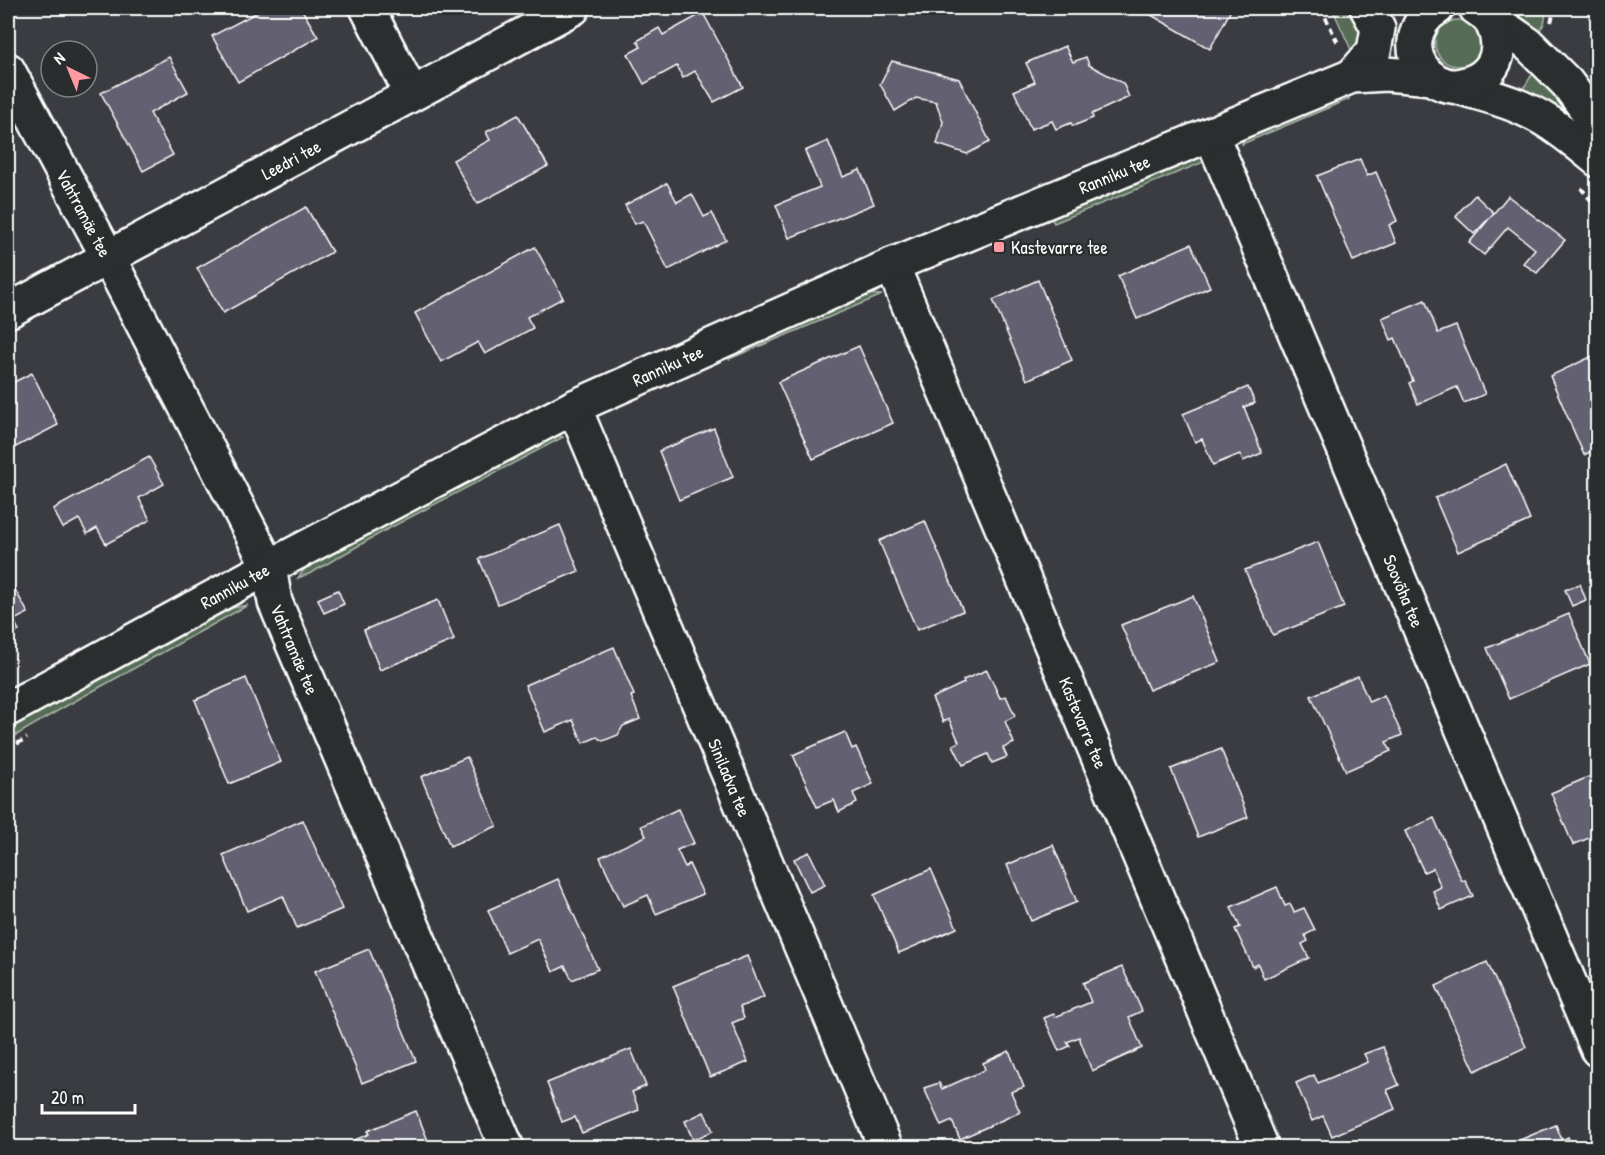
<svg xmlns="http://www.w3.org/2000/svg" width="1605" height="1155" font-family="'Patrick Hand',sans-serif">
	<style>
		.green { fill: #566c57; stroke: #aab6ab; stroke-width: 1.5 }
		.building { fill: #646072; stroke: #fff; stroke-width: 1.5 }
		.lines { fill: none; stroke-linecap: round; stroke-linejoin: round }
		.minor-casing { stroke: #fff; stroke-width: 38 }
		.path { stroke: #fff; stroke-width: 4; stroke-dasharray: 6 4.5; stroke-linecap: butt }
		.minor { stroke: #2a2d2e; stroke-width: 33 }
		.poi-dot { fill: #ff9aa2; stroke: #2a2d2e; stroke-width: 2 }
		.labels { text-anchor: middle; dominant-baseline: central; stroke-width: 4.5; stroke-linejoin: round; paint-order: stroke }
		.street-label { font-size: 18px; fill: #fff; stroke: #2a2d2e }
		.poi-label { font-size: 18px; fill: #fff; stroke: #2a2d2e; text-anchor: start }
	</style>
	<rect width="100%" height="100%" fill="#3b3c42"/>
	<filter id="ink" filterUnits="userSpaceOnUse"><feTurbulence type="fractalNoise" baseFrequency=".0167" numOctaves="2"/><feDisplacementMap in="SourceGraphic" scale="12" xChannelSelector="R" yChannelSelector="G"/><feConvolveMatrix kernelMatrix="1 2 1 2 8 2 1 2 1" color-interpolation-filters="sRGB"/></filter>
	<g filter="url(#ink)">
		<g class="green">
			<polygon points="1332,8 1357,8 1365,34 1353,54"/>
			<polygon points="1502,8 1547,8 1544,24 1536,36"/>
			<circle cx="1458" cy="43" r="23"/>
			<polygon points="1536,68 1572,114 1571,116 1567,117 1520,94"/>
			<polygon points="1347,92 1349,99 1242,144 1244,139 1251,133"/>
			<polygon points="1192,157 1202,157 1206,161 1054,223 1051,218"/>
			<polygon points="865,294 882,295 729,359 729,351"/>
			<polygon points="555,434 563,437 384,531 311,573 298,578 306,567"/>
			<polygon points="248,605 66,706 8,740 8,730 122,664 204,621 227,609"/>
		</g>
		<g class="building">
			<polygon points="265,8 301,8 318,37 238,82 212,36"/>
			<polygon points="1139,8 1232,8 1210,49"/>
			<polygon points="703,13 743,87 714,102 695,71 683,78 677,66 644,84 628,54 641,47 637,41 659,28 663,35"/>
			<polygon points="1065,46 1073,62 1086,57 1089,65 1123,83 1129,97 1092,114 1093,118 1073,126 1071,123 1056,129 1052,121 1031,129 1014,91 1035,82 1026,63"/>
			<polygon points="169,57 188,92 150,113 173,155 143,171 101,93"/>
			<polygon points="892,61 959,79 990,142 967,154 937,144 943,122 936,102 916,98 895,111 880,84"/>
			<polygon points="518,115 548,166 477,204 453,160 490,140 486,132"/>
			<polygon points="828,141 843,177 860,170 874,204 789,238 776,205 820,187 805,151"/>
			<polygon points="1360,159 1367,176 1376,172 1397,221 1389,225 1396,243 1353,261 1317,176"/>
			<polygon points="667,183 677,202 692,194 704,217 712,213 726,240 668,270 643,221 635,224 625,205"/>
			<polygon points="1475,195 1494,213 1474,234 1456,217 1459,212"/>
			<polygon points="1508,196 1565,240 1537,273 1523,263 1535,249 1508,227 1484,255 1469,243"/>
			<polygon points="306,207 332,252 223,313 197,268"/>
			<polygon points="1191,244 1210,287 1137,319 1118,276"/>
			<polygon points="535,247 563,298 527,317 533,328 485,354 478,342 441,362 415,313"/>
			<polygon points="1038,280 1072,360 1027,380 993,300"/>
			<polygon points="1425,300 1438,333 1456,326 1485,394 1464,403 1457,387 1418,404 1409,383 1413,381 1395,338 1391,340 1382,318"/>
			<polygon points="859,346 893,423 813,459 778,382"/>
			<polygon points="1595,355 1598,360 1598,448 1584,455 1550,376"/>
			<polygon points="32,373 58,425 8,451 8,385"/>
			<polygon points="1248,387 1255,403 1244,407 1262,453 1243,461 1240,454 1213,465 1202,439 1195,442 1183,414"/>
			<polygon points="714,428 733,477 679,500 659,451"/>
			<polygon points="149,457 164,484 139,498 150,520 106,544 97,528 87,534 79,519 63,528 53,509"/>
			<polygon points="1506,464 1530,520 1458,552 1435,498"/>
			<polygon points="925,521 963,611 917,630 879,541"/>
			<polygon points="560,525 579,571 498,604 479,559"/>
			<polygon points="1318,542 1344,607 1273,635 1245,570"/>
			<polygon points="8,577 28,613 14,620 19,631 8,637"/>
			<polygon points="1580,584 1586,600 1572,606 1565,590"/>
			<polygon points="338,590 344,604 324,613 318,599"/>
			<polygon points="1193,596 1220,662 1149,690 1121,625"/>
			<polygon points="438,600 454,640 380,670 364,630"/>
			<polygon points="1569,614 1590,664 1509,699 1487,648"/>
			<polygon points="614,647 634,695 631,696 640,719 623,726 618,735 603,741 597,737 583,743 573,720 545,732 525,685"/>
			<polygon points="987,670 1000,698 1006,696 1015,716 1005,721 1014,743 1003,748 1007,757 992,763 988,754 963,765 953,745 959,742 949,719 943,722 932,698 964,683 963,680"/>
			<polygon points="1358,676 1369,702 1384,695 1402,735 1386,742 1391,751 1346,771 1311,696"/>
			<polygon points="246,678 281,762 229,784 195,700"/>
			<polygon points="845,732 852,749 856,747 873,784 853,793 857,803 839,812 834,800 817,807 793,755"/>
			<polygon points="1221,749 1248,817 1198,837 1171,769"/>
			<polygon points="467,757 497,826 450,846 421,777"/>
			<polygon points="1598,773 1598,834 1573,845 1551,793"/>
			<polygon points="678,809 694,843 677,850 685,867 689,864 703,894 656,914 648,895 623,906 600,857 646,836 641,826"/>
			<polygon points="1434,818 1462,881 1465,880 1473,896 1441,910 1433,891 1441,887 1433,868 1424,872 1405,831"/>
			<polygon points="303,820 342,909 297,928 283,896 247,911 223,855"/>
			<polygon points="1053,845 1077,902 1031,921 1007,865"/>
			<polygon points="809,852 825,885 810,892 794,859"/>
			<polygon points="931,869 957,928 899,953 874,895"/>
			<polygon points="558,879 598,969 572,980 565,966 553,972 538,939 507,953 488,910"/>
			<polygon points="1277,887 1285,906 1290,904 1294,912 1304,908 1315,930 1305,935 1308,941 1302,944 1309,958 1264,979 1258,964 1253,967 1235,929 1240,927 1231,907"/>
			<polygon points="369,949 416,1061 362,1083 315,971"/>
			<polygon points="747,956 764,997 740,1007 744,1018 732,1023 748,1062 710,1077 673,986"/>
			<polygon points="1487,962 1526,1047 1475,1071 1436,986"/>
			<polygon points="1122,967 1142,1011 1129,1017 1142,1048 1092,1071 1079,1037 1067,1042 1070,1046 1059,1051 1044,1018 1054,1014 1055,1017 1091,1002 1083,983"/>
			<polygon points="1383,1047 1399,1085 1387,1090 1395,1109 1332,1136 1323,1116 1312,1121 1296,1083 1314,1075 1318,1083 1368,1062 1364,1054"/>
			<polygon points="631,1049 646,1086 632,1092 639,1110 582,1133 575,1117 562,1122 547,1083"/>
			<polygon points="1009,1051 1024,1087 1011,1092 1020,1112 960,1139 952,1121 941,1126 924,1088 939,1083 942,1089 985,1070 983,1063"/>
			<polygon points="416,1111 431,1148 336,1148 369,1134 367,1131"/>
			<polygon points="704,1112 713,1131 693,1140 685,1121"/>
			<polygon points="1556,1125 1562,1140 1568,1137 1573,1148 1511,1148 1510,1144"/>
		</g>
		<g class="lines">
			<g class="minor-casing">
				<g id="minor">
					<polyline points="367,8 411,93"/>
					<path d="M 1437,8 C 1425,15 1417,26 1415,41 C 1413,59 1425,78 1443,84 C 1448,86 1455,86 1461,88 C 1481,94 1503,99 1522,108 C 1550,120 1574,140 1598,160"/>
					<polyline points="1476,8 1528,44 1567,83 1598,125"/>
					<path id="s1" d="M 8,70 L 108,257 L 269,567 L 275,602 L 507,1148"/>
					<polyline points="1352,76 1374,51 1378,28 1367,8"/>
					<path d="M 1456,86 C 1495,81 1509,49 1488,16"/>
					<path id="s2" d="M 1211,134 L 1598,1050"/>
					<path id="s3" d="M 892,265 L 1262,1148"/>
					<path id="s4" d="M 8,311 L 573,8"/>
					<path id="s5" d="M 574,407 L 886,1148"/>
					<path id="s6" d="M 8,709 L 269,567 L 574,407 L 892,265 L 1352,76 L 1386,74 L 1432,78"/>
				</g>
			</g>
			<g class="path">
				<polyline points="1321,8 1338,43"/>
				<polyline points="1551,22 1555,8"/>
				<polyline points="1581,188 1594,204 1598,212"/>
				<polyline points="8,749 27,738"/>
			</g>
			<use href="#minor" class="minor"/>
		</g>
	</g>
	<rect class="poi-dot" x="993" y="241" width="12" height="12" rx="3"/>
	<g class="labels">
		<g class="street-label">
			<text stroke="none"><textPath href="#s4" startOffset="321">Leedri tee</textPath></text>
			<text stroke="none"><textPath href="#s6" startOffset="1230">Ranniku tee</textPath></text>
			<text stroke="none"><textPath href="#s1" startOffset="162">Vahtramäe tee</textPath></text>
			<text stroke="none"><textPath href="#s6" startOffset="744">Ranniku tee</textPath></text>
			<text stroke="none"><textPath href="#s6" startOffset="258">Ranniku tee</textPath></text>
			<text stroke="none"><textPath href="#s2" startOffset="496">Soovõha tee</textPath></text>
			<text stroke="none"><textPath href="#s1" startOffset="648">Vahtramäe tee</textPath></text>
			<text stroke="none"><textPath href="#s3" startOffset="496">Kastevarre tee</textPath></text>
			<text stroke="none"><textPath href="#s5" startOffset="402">Siniladva tee</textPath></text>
		</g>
		<g class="poi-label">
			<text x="1011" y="247">Kastevarre tee</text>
		</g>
	</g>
	<rect width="1605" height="1155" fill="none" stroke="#2a2d2e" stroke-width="30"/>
	<rect x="15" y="15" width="1575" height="1125" fill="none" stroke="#fff" stroke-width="2" filter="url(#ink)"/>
	<g transform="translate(69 69) rotate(317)"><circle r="28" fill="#2a2d2e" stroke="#7f8182" stroke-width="1.5"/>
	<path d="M0-4.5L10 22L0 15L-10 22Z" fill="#ff9aa2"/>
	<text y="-9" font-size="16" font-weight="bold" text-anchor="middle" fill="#ffffff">N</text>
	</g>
	<path d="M42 1104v9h93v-9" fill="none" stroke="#ffffff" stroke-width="3"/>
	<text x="51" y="1104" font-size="18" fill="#ffffff" stroke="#2a2d2e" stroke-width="4.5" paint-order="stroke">20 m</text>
</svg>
